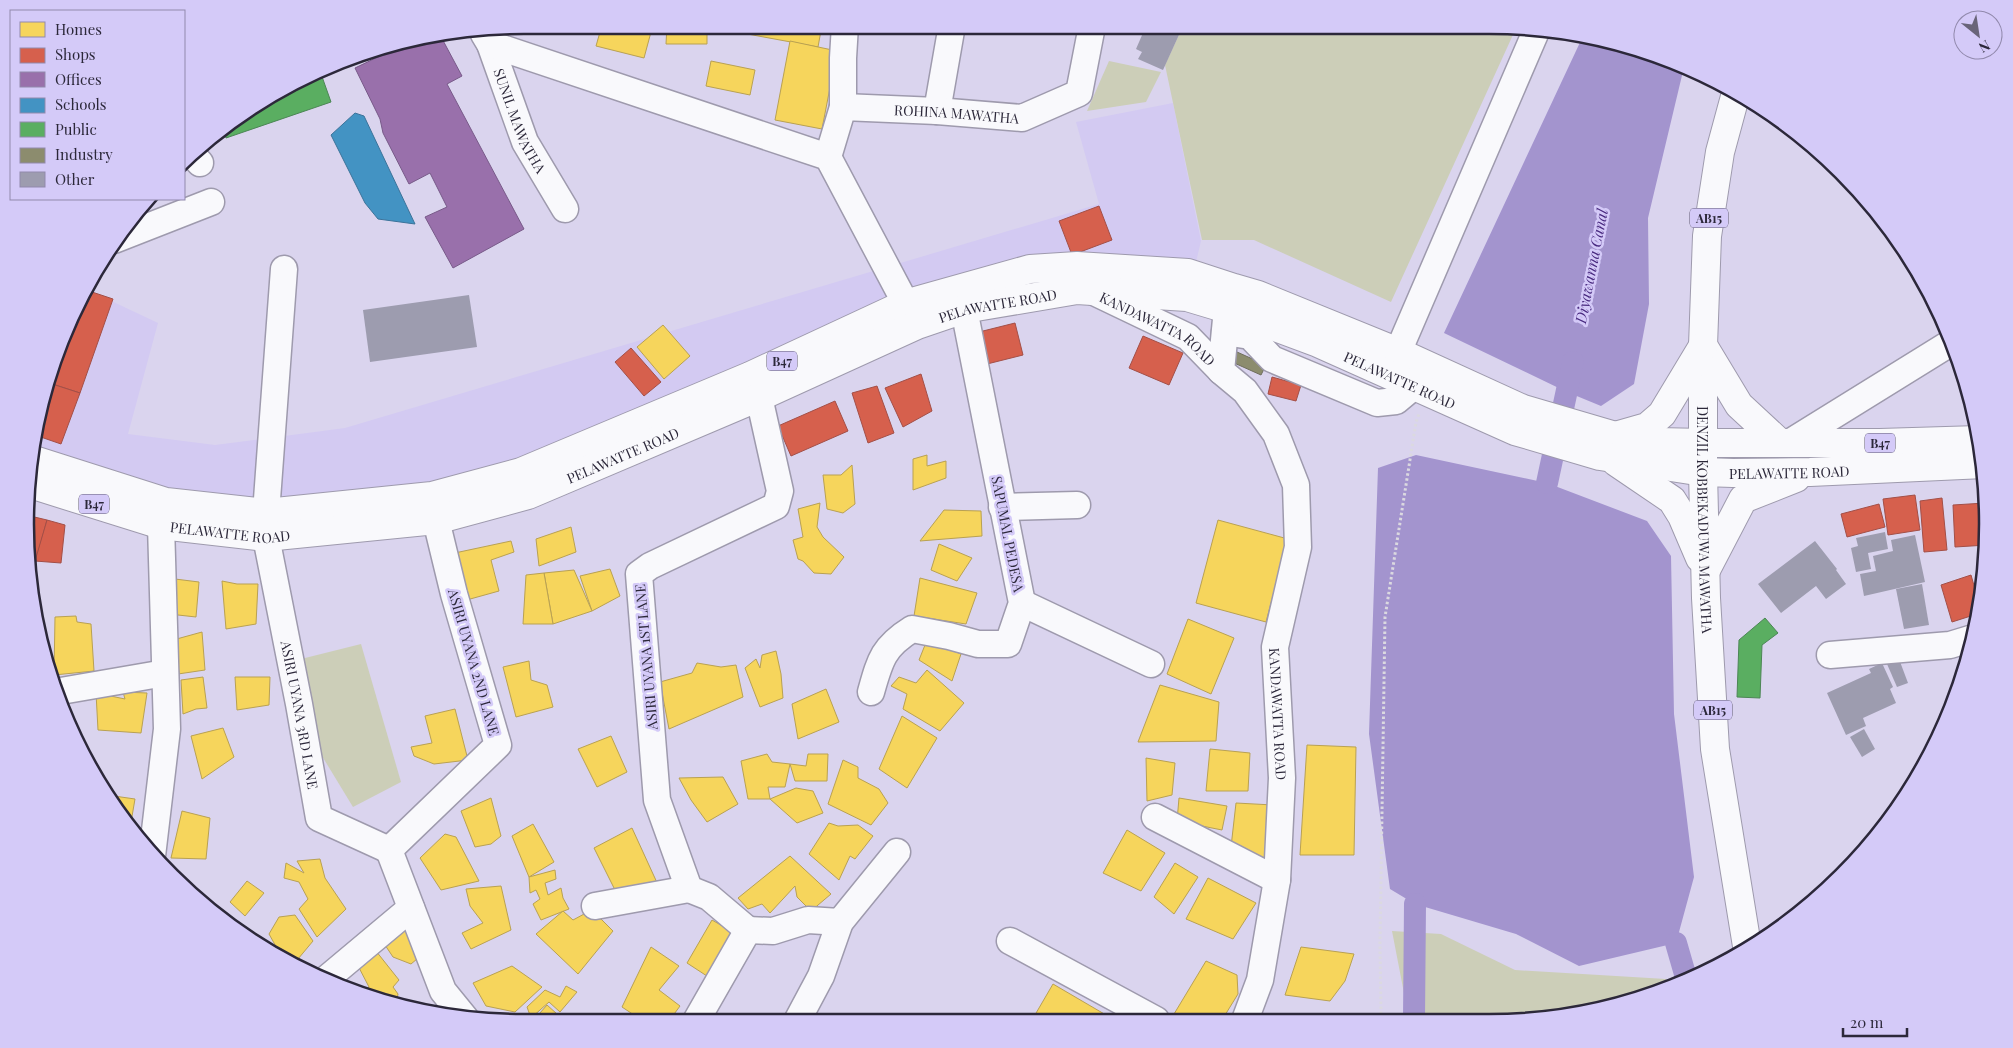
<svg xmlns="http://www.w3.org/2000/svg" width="2013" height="1048" font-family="'Playfair Display',serif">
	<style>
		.built { fill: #d3caf2 }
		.green { fill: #ccceb8 }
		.water { fill: #a394ce }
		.homes { fill: #f6d55c; stroke: #b9a152 }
		.shops { fill: #d6604d; stroke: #a34f47 }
		.offices { fill: #9970ab; stroke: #785a89 }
		.schools { fill: #4393c3; stroke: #3c739a }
		.public { fill: #5aae61; stroke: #4c8655 }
		.industry { fill: #8c8c6e; stroke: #6f6e5e }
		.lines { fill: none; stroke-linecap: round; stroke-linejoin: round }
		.canal { stroke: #a394ce; stroke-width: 22 }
		.building { fill: #9d9caf }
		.minor-casing { stroke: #9e9aad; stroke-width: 29 }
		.major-casing { stroke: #9e9aad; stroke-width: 30 }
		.path { stroke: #dbd9e0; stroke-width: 3; stroke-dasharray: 2.5 2.5; stroke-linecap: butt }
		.minor { stroke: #f9f9fc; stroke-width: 26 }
		.major { stroke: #f9f9fc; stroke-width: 28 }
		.labels { text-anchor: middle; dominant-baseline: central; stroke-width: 5; stroke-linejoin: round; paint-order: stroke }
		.shield { fill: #d4caf8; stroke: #5e5973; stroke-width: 1 }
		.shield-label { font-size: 12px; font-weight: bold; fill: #2c283a }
		.street-label { font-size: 14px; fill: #2c283a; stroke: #d4caf8 }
		.water-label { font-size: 15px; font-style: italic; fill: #48297f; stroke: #d4caf8 }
		.rim { fill: none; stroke: #2c283a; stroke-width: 2.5 }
	</style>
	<rect width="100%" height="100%" fill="#dad4ee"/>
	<polygon class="built" points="1173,103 1201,241 1196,262 1077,260 519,467 431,490 266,507 168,496 32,453 42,395 63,333 86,289 158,323 128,434 215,445 345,428 1099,204 1076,122"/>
	<g class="green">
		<polygon points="1183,26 1517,26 1391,302 1254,240 1202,240 1165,65"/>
		<polygon points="1109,61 1161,72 1146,102 1087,111"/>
		<polygon points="361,644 401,782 353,807 322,756 301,659"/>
		<polygon points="1392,931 1441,934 1515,970 1666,979 1668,988 1554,1019 1409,1019"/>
	</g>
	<g class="water">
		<polygon points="1583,36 1618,42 1684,67 1648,218 1649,304 1634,384 1601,406 1567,392 1444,333"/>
		<polygon points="1416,455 1547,483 1647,521 1671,556 1674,714 1694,877 1676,943 1579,966 1516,934 1415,904 1390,889 1369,734 1378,468"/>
	</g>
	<g class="homes">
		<polygon points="602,25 626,25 651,32 644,58 596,46"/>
		<polygon points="667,25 707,25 707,44 666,44"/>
		<polygon points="744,25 822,25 818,47 742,33"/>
		<polygon points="790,41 837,51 822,129 775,120"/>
		<polygon points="711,61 755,70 750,95 706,86"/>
		<polygon points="663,325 690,356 664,379 637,347"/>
		<polygon points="927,455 927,466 946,461 946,478 913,490 913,459"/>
		<polygon points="852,465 855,504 843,513 827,509 823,475 841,475"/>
		<polygon points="820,503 817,527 823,537 844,557 831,574 814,573 803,561 798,559 793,540 803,537 798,509"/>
		<polygon points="944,510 981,511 982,536 920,541"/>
		<polygon points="1218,520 1288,539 1266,622 1196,603"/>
		<polygon points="571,527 576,552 539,566 536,539"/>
		<polygon points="511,541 514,552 491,560 499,591 463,601 450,554"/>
		<polygon points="939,544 972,558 957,581 931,570"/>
		<polygon points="610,569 620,596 592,611 580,576"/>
		<polygon points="574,570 592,611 553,624 544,573"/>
		<polygon points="544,573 553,624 523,624 526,575"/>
		<polygon points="167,578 199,582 196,617 169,614"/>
		<polygon points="920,578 977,593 966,624 914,616"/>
		<polygon points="222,581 237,584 258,584 256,624 226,629"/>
		<polygon points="76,616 77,622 91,624 94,671 54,675 55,617"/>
		<polygon points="1188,619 1234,638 1211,694 1167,674"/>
		<polygon points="202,632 205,670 178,674 173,640"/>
		<polygon points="927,640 961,654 952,681 919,660"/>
		<polygon points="776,651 781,674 783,698 760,707 745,668 756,659 760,668 762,655"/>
		<polygon points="529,661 531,680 547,685 553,707 516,717 503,667"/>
		<polygon points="697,663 721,667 736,665 743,697 669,729 660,682 692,673"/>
		<polygon points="927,670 964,703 940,731 903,709 907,694 891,686 899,677 916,683"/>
		<polygon points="203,677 207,708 196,709 183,714 181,680"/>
		<polygon points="235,677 270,677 269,705 237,710"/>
		<polygon points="1160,685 1219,702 1216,741 1138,742"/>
		<polygon points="826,689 839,722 798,739 792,704"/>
		<polygon points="123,692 147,693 141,733 98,730 96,693 125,699"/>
		<polygon points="455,709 468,760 434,764 414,756 411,747 432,743 425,716"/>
		<polygon points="902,716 937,738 907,788 879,769"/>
		<polygon points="223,728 234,757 202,779 191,736"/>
		<polygon points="611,736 627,772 597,787 578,749"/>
		<polygon points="1307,745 1356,747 1354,855 1300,855"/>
		<polygon points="1210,749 1250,753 1248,791 1206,791"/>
		<polygon points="767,754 772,762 790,764 785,787 768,787 770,799 748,799 741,761"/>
		<polygon points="808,754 828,754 827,781 795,781 790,764 806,766"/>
		<polygon points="1146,758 1175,763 1172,795 1147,801"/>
		<polygon points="843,760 858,767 858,778 879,789 888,803 871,825 828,804"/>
		<polygon points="723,777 738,804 707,822 691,800 679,778"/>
		<polygon points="796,788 813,791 823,813 797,823 770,799"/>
		<polygon points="114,796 135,799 130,828 108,799"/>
		<polygon points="491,798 501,836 491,844 475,847 461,811"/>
		<polygon points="1179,798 1227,806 1222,830 1177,821"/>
		<polygon points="1236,803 1273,805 1269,860 1231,847"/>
		<polygon points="182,811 210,818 206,859 171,858"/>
		<polygon points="829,823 838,826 858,825 873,836 855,859 850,856 839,880 809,854"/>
		<polygon points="533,824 554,862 529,877 512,836"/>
		<polygon points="632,828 659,887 618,896 594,848"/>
		<polygon points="1127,830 1165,853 1141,891 1103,873"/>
		<polygon points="445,834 456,837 479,881 441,890 420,858"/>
		<polygon points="790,856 831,894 811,911 797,897 795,886 770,913 762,904 748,909 738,898"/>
		<polygon points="320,859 325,878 346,909 317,937 299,909 308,899 299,882 284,878 286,863 304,873 297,861"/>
		<polygon points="1175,863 1198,877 1174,914 1154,897"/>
		<polygon points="555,870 556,879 545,883 548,895 561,888 563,898 569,909 541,920 533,904 540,899 536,890 530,893 529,877"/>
		<polygon points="1208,878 1256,903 1233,939 1186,919"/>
		<polygon points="247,881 264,893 245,916 230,902"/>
		<polygon points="501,886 511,930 471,949 462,933 483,923 470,906 466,889"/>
		<polygon points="563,911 573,920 586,913 601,919 613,931 578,974 536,934"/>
		<polygon points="295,915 313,941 293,965 283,959 269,934 279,917"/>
		<polygon points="404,919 423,954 411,964 393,957 381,939"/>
		<polygon points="712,920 726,928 735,936 710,978 687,963"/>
		<polygon points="372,946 399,980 393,987 398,994 397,999 389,1004 363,994 369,987 355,960"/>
		<polygon points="651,947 679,966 659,990 680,1006 669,1021 643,1021 622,1007"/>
		<polygon points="1301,947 1354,954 1345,981 1330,1001 1285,995"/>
		<polygon points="1206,961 1237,975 1238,994 1222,1020 1191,1020 1174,1014"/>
		<polygon points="512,966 542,987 515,1012 486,1006 473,983"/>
		<polygon points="1053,984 1106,1015 1103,1020 1032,1020"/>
		<polygon points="566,986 577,992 560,1012 549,1002 531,1018 527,1007 545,990 560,997"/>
		<polygon points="547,1005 566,1022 532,1022"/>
	</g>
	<g class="shops">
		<polygon points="1099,206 1112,240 1072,255 1059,221"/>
		<polygon points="86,290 113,299 80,393 46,382 63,333"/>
		<polygon points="1015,323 1023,355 983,365 975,333"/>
		<polygon points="1143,336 1183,353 1169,385 1129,368"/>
		<polygon points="631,348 661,382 644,396 615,362"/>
		<polygon points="921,374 932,411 903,427 885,388"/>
		<polygon points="1272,377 1301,385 1296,401 1268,394"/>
		<polygon points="46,382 80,393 61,444 35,435 42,395"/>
		<polygon points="877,386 894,433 868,443 852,393"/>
		<polygon points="835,401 848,431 791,456 778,426"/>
		<polygon points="1915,495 1920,530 1888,535 1883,499"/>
		<polygon points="1942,498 1947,550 1924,552 1920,501"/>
		<polygon points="1985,503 1987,545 1955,547 1953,505"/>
		<polygon points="1879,504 1885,527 1847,537 1841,514"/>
		<polygon points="26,515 47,520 33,571 28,570 26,557"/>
		<polygon points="47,520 65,525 61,563 35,561"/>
		<polygon points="1971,575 1979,603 1977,614 1952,622 1941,585"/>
	</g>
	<polygon class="offices" points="439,33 462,76 447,84 524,229 453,268 425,217 447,207 430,173 409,184 383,133 380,119 355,68 382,55 378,48 427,35"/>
	<polygon class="schools" points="355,113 364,116 415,224 378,219 365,203 331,135"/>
	<g class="public">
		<polygon points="320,71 331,102 226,138 222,127 275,92"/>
		<polygon points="1765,618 1778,633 1762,645 1760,698 1737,697 1739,640"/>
	</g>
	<polygon class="industry" points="1237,352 1266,365 1261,375 1232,362"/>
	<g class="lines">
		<g class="canal">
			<polyline points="1547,483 1573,362"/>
			<polyline points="1676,943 1687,981"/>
			<polyline points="1414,1019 1415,904"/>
		</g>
	</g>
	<g class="building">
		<polygon points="1146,26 1183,26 1163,70 1138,59 1142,52 1136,49"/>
		<polygon points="469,295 477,347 370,362 363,310"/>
		<polygon points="1885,532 1888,549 1868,553 1871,569 1856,572 1851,548 1858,546 1856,538"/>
		<polygon points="1915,535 1925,582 1864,596 1860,574 1876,571 1873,556 1893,551 1891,540"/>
		<polygon points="1815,541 1837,569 1836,570 1846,584 1826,599 1816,586 1781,613 1758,584"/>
		<polygon points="1922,584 1929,625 1904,629 1896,589"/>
		<polygon points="1899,659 1908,683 1897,687 1887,664"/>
		<polygon points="1882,663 1893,687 1890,689 1896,703 1863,718 1866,726 1846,735 1827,693 1871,673 1869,669"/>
		<polygon points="1864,729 1875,749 1862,757 1850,737"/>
	</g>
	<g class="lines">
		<g class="minor-casing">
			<g id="minor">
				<path id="s1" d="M 484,34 L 490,44 L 525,142 L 565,209"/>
				<polyline points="490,44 828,157 916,323"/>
				<polyline points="843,107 843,58 845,25"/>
				<polyline points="937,111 952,25"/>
				<polyline points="192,154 200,163"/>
				<path id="s2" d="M 828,157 L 843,107 L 937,111 L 1022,118 L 1079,93 L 1092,26"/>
				<polyline points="114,240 211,202"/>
				<path id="s3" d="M 1234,288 L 1227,309 L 1221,371 L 1245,391 L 1276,434 L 1296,485 L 1298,547 L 1275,647 L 1282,778 L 1277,880 L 1260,980 L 1245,1020"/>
				<path id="s4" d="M 1094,292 L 1188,337 L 1221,371"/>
				<polyline points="1225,332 1250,336 1272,359 1377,403 1396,401 1414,386"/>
				<polyline points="1398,352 1537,29"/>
				<polyline points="1789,443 1952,342"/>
				<polyline points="1002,507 1077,505"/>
				<polyline points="266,513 284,269"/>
				<path id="s5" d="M 266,537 L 299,704 L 319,818 L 389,850"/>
				<polyline points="1022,603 1151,664"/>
				<polyline points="1830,655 1950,645 1973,638"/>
				<polyline points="55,692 165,673"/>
				<path d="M 871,692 C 880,660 883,647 912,629 L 949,636 L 978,644 L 1008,644 L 1022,603 L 964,309"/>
				<polyline points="1155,817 1277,880"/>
				<polyline points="389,850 498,745 454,594 436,520"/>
				<polyline points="389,850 443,991 465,1018"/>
				<polyline points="152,856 167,729 161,525 166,505"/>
				<polyline points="595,906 689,889"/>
				<polyline points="748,930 709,897 689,889 657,800 639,574 650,566 776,506 780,491 759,397 751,378"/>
				<polyline points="748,930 773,931 808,920 840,922"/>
				<polyline points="1010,941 1156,1020"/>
				<polyline points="325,980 411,908"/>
				<polyline points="696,1021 748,930"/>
				<polyline points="797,1021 821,976 840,922 897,852"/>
			</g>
		</g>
		<g class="major-casing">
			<g id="major">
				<path id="s6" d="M 1736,93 L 1720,152 L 1707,236 L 1703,346 L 1703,472 L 1706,598 L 1715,749 L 1747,946"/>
				<polyline points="1704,347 1739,405 1780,443"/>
				<polyline points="1619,435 1647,427 1662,414 1703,346"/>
				<polyline points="31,459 166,502 266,513 432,496 521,472 750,376 905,304 1030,269 1077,266 1188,273 1234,288 1258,295 1398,352 1523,409 1615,436 1657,442 1704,443 1880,443 1979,440"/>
				<polyline points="1616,462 1672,500 1682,516 1700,558"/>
				<path id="s7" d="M 27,483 L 161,525 L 266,537 L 436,520 L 528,495 L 759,397 L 917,325 L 964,309 L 1077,290 L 1187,297 L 1227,309 L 1318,343 L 1515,431 L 1600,456 L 1703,472 L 1733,473 L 1810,472 L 1984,464"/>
				<polyline points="1707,568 1743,499 1796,478"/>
			</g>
		</g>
		<polyline class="path" points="1381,1019 1380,943 1385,617 1416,422 1419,414"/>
		<use href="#minor" class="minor"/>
		<use href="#major" class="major"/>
	</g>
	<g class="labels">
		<g class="shield">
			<rect x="1690" y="208.5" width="38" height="19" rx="4"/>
			<rect x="767" y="351.5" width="30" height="19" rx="4"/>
			<rect x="1865" y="433.5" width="30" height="19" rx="4"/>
			<rect x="79" y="494.5" width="30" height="19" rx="4"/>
			<rect x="1694" y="700.5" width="38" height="19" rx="4"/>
		</g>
		<g class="shield-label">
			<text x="1709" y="218">AB15</text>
			<text x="782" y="361">B47</text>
			<text x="1880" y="443">B47</text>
			<text x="94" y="504">B47</text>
			<text x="1713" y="710">AB15</text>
		</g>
		<g class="street-label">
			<text stroke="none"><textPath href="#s2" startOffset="166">ROHINA MAWATHA</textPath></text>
			<text stroke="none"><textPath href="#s1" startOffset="94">SUNIL MAWATHA</textPath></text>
			<text stroke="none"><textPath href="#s7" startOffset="1020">PELAWATTE ROAD</textPath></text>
			<text stroke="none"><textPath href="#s4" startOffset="74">KANDAWATTA ROAD</textPath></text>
			<text stroke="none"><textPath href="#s7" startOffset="1440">PELAWATTE ROAD</textPath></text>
			<text stroke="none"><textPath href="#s7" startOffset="615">PELAWATTE ROAD</textPath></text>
			<text stroke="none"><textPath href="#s7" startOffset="1845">PELAWATTE ROAD</textPath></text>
			<text stroke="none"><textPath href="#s6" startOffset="430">DENZIL KOBBEKADUWA MAWATHA</textPath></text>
			<text stroke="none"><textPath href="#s7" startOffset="210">PELAWATTE ROAD</textPath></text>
			<text transform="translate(1008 534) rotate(79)">SAPUMAL PEDESA</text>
			<text transform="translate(646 657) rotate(-95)">ASIRI UYANA 1ST LANE</text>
			<text transform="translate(474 662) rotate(74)">ASIRI UYANA 2ND LANE</text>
			<text stroke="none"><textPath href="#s3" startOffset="455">KANDAWATTA ROAD</textPath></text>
			<text stroke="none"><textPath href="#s5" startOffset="181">ASIRI UYANA 3RD LANE</textPath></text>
		</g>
		<g class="water-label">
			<text transform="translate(1591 266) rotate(-79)">Diyawanna Canal</text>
		</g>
	</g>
	<path d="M0 0H2013V1048H0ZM524 34H1489A490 490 0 0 1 1979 524V524A490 490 0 0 1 1489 1014H524A490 490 0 0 1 34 524V524A490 490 0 0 1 524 34Z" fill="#d4caf8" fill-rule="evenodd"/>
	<path class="rim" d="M524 34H1489A490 490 0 0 1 1979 524V524A490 490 0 0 1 1489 1014H524A490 490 0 0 1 34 524V524A490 490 0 0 1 524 34Z"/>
	<rect x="10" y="10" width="175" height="190" fill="#d4caf8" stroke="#9189ac"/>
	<rect x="20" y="22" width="25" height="15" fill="#f6d55c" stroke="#9189ac"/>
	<text x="55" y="35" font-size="15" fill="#2c283a">Homes</text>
	<rect x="20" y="48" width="25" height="15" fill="#d6604d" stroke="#9189ac"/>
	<text x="55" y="60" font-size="15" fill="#2c283a">Shops</text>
	<rect x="20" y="72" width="25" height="15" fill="#9970ab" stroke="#9189ac"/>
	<text x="55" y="85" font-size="15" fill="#2c283a">Offices</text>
	<rect x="20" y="98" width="25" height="15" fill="#4393c3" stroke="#9189ac"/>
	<text x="55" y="110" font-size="15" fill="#2c283a">Schools</text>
	<rect x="20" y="122" width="25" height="15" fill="#5aae61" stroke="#9189ac"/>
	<text x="55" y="135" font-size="15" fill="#2c283a">Public</text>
	<rect x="20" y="148" width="25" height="15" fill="#8c8c6e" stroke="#9189ac"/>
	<text x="55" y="160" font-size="15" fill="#2c283a">Industry</text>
	<rect x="20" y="172" width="25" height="15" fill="#9d9caf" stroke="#9189ac"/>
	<text x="55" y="185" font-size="15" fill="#2c283a">Other</text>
	<g transform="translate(1978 35) rotate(150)"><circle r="24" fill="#d4caf8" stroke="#9189ac"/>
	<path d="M0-4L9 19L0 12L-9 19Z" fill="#696479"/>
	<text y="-8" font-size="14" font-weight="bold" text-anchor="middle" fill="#2c283a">N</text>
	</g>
	<path d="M1843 1028v8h64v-8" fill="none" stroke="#2c283a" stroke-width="2.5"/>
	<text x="1850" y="1028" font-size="15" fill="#2c283a" stroke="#d4caf8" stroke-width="4" paint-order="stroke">20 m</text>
</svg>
